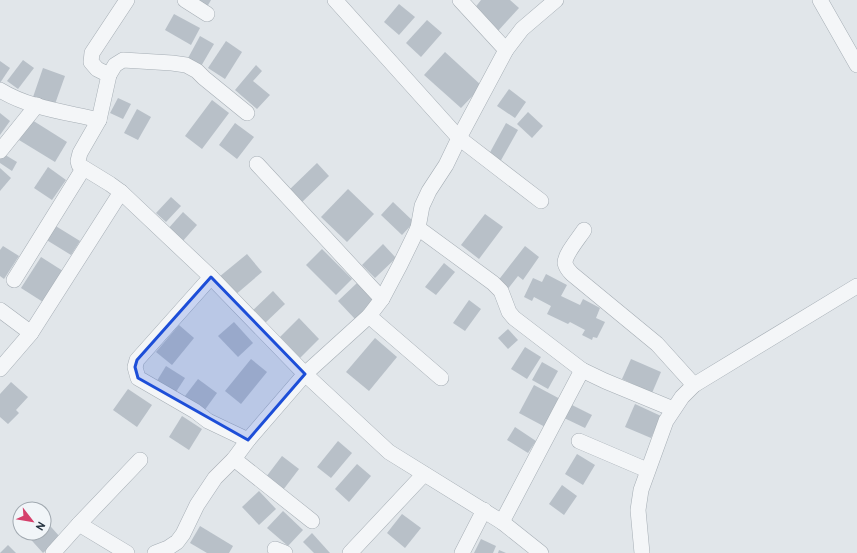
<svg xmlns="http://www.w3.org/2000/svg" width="857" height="553" font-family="Overpass,sans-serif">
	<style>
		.building { fill: #b8c0c8 }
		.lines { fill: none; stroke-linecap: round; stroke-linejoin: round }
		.minor-casing { stroke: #a6aeb5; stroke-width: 16 }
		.minor { stroke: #f4f6f8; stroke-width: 15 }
		.marked { fill: #1d4ed8; fill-opacity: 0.2; stroke: #1d4ed8; stroke-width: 3; stroke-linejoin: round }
	</style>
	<rect width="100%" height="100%" fill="#e1e6ea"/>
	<g class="building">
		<polygon points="197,0 211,0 207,7"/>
		<polygon points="481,0 510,0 519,8 498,31 474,9"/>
		<polygon points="399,4 415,17 399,35 384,22"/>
		<polygon points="174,14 200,28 191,45 165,30"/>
		<polygon points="427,20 442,33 421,57 406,43"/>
		<polygon points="200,36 214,44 200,68 187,60"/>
		<polygon points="226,41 242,52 225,79 208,68"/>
		<polygon points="445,52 482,86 461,108 424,75"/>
		<polygon points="23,60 34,68 18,89 7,81"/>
		<polygon points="0,61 10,68 0,83"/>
		<polygon points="256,65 262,71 253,81 270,95 257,109 235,90"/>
		<polygon points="43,68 65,76 55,104 33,97"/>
		<polygon points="509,89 526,102 515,118 497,106"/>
		<polygon points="118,98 131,104 123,119 110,113"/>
		<polygon points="212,100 229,113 202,149 185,136"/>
		<polygon points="137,109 151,117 138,140 124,133"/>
		<polygon points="528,112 543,126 532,138 517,124"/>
		<polygon points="0,113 10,121 0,135"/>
		<polygon points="32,120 67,142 55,162 19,140"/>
		<polygon points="235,123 254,137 237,159 219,145"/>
		<polygon points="506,123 518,130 500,162 488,156"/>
		<polygon points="2,153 17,162 12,171 0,163 0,156"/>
		<polygon points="317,163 329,176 300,204 288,191"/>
		<polygon points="48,167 66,180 52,200 34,188"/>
		<polygon points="0,168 11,178 0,191"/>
		<polygon points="348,189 374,214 347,242 321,217"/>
		<polygon points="171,197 181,206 166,222 156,213"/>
		<polygon points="393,202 414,222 402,235 381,215"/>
		<polygon points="183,212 197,225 182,242 167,230"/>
		<polygon points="485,214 503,227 479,259 461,245"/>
		<polygon points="54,225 80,241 71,255 45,239"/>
		<polygon points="383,244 396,258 375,278 362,265"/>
		<polygon points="3,246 19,256 4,279 0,276 0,250"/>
		<polygon points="525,246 539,257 523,280 518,276 507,290 497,282"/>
		<polygon points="322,249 352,279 336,295 306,265"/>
		<polygon points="247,254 262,272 234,296 219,277"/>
		<polygon points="41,257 63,271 43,302 21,288"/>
		<polygon points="444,263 455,272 436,295 425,287"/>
		<polygon points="546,274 567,285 561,296 580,305 583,299 600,308 596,318 605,322 597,338 593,337 592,340 582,335 585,330 570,322 568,324 547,314 551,306 534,297 532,301 524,297 533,278 542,282"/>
		<polygon points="357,283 374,300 355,319 338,301"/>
		<polygon points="273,291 285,304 263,325 251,312"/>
		<polygon points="469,300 481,309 465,331 453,323"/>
		<polygon points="299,318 319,339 300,358 280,337"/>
		<polygon points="234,322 253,343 238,357 218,336"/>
		<polygon points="179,325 194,338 172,365 156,352"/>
		<polygon points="508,329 518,340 508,349 498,338"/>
		<polygon points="375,338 397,357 369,391 346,372"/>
		<polygon points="525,347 541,357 527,379 511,369"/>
		<polygon points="251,359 267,372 241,404 225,391"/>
		<polygon points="631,359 661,372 652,393 622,379"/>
		<polygon points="542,362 558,371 548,389 532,380"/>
		<polygon points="166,366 185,378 174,395 155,384"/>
		<polygon points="198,379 217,393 204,411 185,396"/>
		<polygon points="11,382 28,397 16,410 19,413 8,424 0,417 0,394"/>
		<polygon points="534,385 562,400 547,428 519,413"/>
		<polygon points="128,389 152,405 137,427 113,410"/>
		<polygon points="568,403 592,415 585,428 562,417"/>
		<polygon points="635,404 661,416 651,438 625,427"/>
		<polygon points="182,416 202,429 189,450 169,437"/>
		<polygon points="515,427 536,441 528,453 507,440"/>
		<polygon points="338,441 352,453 331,478 317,467"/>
		<polygon points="577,454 595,465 583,485 565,474"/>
		<polygon points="282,456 299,469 283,490 266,477"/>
		<polygon points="357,464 371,476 349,502 335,489"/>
		<polygon points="562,485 577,496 564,515 549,504"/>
		<polygon points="259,491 276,509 259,525 242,507"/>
		<polygon points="283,511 303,530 288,546 267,528"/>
		<polygon points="402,514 421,528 405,548 387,533"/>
		<polygon points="44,519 60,537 43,553 25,533 44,533"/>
		<polygon points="200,526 233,546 229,553 207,553 190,543"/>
		<polygon points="312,533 330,553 314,553 303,542"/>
		<polygon points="481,539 496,546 493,553 474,553"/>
		<polygon points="8,545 16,553 0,553"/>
		<polygon points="499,550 506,553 498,553"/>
	</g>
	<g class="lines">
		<g class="minor-casing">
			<g id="minor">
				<polyline points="185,0 207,14"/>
				<polyline points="335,0 459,138 541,201"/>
				<polyline points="460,0 506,50"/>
				<polyline points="820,0 857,65"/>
				<polyline points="109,75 97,69 91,62 92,53 127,0"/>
				<path d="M 0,90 C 29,108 66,112 99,120"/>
				<polyline points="247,113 204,78 197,71 186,65 172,63 123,60 115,65 109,75 99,120 80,153 78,161 79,165 110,184 121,192 211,277 305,374 389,452 502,522 541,553"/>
				<polyline points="0,151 37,105"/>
				<polyline points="257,164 382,299"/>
				<polyline points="418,228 493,283 501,291 509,312 514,318 582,370 605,381 673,409"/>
				<path d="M 584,230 C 579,238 565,254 565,263 C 566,268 569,271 572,274 L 657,344 L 694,385"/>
				<polyline points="211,277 137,360 135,367 138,378 195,411 208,421 248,440"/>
				<polyline points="14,280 83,169"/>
				<polyline points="0,310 31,333"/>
				<polyline points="369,316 441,378"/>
				<polyline points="0,369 31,333 121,192"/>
				<polyline points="579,441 647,470"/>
				<polyline points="234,459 312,521"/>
				<polyline points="502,522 582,370"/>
				<polyline points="79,524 140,460"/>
				<polyline points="275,549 285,553"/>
				<polyline points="53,553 79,524 127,553"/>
				<polyline points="155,553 168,548 177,542 183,534 197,505 215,478 234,459 248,440 305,374 369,316 382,299 400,265 418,228 422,206 429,191 446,165 459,138 506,50 522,29 556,0"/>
				<polyline points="350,553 424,474"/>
				<polyline points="462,553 484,510"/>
				<polyline points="642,553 638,510 641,490 666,421 682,397 694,385 857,286"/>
			</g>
		</g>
		<use href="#minor" class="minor"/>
	</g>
	<path class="marked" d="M 211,277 L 305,374 L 248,440 L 138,378 L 135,367 L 137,360 Z"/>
	<g transform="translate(32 521) rotate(121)"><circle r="19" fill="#f1f5f8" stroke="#a1a9b0"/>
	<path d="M0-3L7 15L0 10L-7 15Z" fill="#d5406b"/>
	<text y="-6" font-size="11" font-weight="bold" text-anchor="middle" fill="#283643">N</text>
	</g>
</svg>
